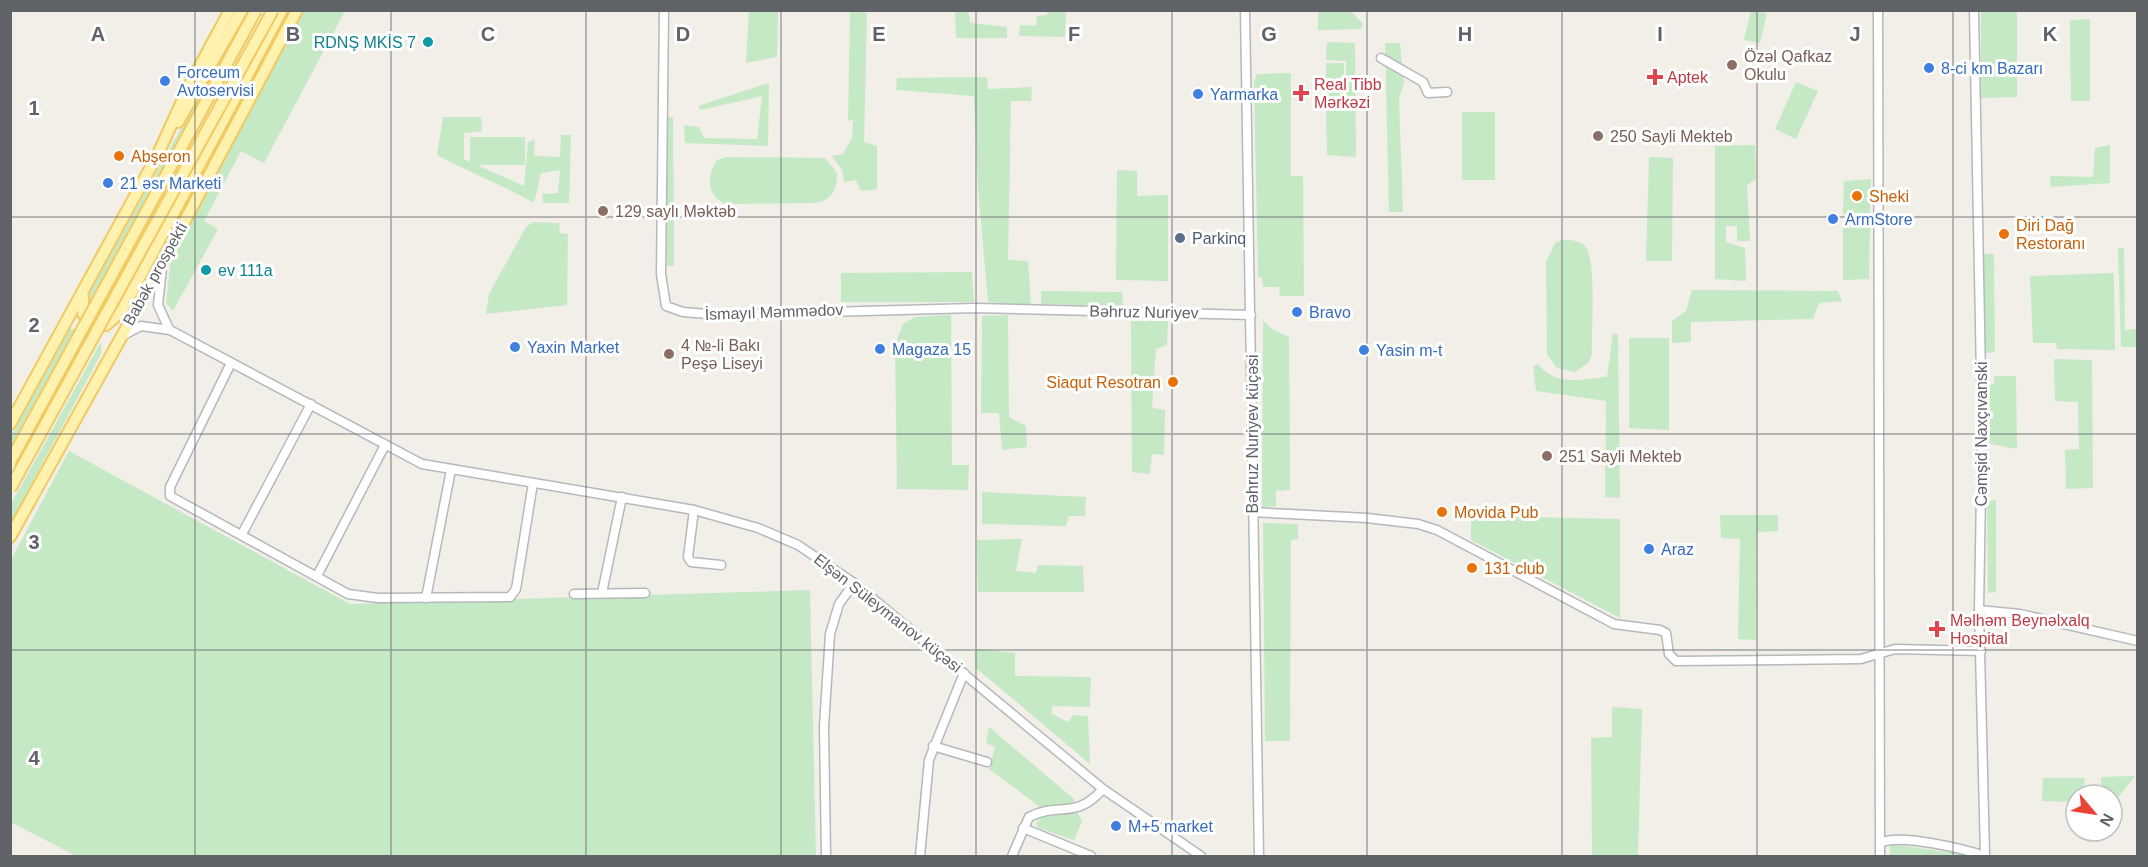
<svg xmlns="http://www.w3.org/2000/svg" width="2148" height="867" font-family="Arial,sans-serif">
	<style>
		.green { fill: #c5e8c5 }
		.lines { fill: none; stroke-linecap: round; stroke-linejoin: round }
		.minor-casing { stroke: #b5b8bc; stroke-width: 11 }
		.major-casing { stroke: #f2c960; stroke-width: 14 }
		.minor { stroke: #fff; stroke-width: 8 }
		.major { stroke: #fff2af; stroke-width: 10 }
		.major-bridge-casing { stroke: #f2c960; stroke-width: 14; stroke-linecap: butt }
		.major-bridge { stroke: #fff2af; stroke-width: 10 }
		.grid { fill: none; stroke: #5f6368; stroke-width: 1.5; stroke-opacity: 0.55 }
		.culture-dot { fill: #0f9aa8; stroke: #fff; stroke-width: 2 }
		.education-dot { fill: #8d6e63; stroke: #fff; stroke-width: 2 }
		.shop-dot { fill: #3f7fe0; stroke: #fff; stroke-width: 2 }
		.health-dot { fill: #e0444e; stroke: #fff; stroke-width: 2 }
		.food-dot { fill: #e8710a; stroke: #fff; stroke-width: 2 }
		.service-dot { fill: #5c6f8a; stroke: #fff; stroke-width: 2 }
		.labels { text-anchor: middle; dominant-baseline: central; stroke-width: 6; stroke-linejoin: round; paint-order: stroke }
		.culture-label { font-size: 16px; fill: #0d838f; stroke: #fff; text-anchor: end }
		.education-label { font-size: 16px; fill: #785e54; stroke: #fff; text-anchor: start }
		.shop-label { font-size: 16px; fill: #366cbe; stroke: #fff; text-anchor: start }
		.health-label { font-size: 16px; fill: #be3a42; stroke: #fff; text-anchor: start }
		.food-label { font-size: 16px; fill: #c56008; stroke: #fff; text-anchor: start }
		.service-label { font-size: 16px; fill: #4e5e75; stroke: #fff; text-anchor: start }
		.street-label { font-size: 16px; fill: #5f6368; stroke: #fff }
		.grid-label { font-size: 20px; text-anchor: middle; font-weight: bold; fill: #5f6368; stroke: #fff; stroke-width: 6; stroke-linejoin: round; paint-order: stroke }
	</style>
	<rect width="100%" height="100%" fill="#f1efe8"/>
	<g class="green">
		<polygon points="749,10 778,11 777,57 746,63"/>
		<polygon points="304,11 345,11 264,163 241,151 204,221 218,229 173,311 166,303 171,258"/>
		<polygon points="850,11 867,13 864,142 877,146 877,189 861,191 856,180 844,182 842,170 832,156 843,154 852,138 853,120 848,121"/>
		<polygon points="955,11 968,11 971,23 1007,27 1007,38 956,38"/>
		<polygon points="1048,11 1066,11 1065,37 1019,36 1020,25 1036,26 1037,16 1047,15"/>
		<polygon points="1318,11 1351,11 1363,24 1361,29 1318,30"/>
		<polygon points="1751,11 1767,13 1760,43 1744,40"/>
		<polygon points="1981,11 2017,11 2017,97 1981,98"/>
		<polygon points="2090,19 2090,101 2071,101 2070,20"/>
		<polygon points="1327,42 1355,43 1356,157 1327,155 1326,102 1346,102 1346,61 1326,60"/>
		<polygon points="1385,43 1400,43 1404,83 1399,98 1403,212 1389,212"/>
		<rect x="1326" y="63" width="18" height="37"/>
		<polygon points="1291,73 1291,176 1303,176 1304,296 1280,296 1279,287 1263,287 1262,277 1258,277 1254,82 1257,74"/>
		<polygon points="987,77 988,89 1032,87 1031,101 1011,101 1008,260 1028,261 1031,305 988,302 978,188 974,96 896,90 897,78"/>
		<polygon points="1796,82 1818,91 1796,139 1775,129"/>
		<polygon points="769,83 768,146 685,143 684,125 699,127 704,138 757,139 762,96 701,110 698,106"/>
		<polygon points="199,96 202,97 89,302 86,299"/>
		<rect x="1462" y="112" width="33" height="68"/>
		<path d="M 443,117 L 481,117 L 482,131 L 464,133 L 464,159 L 470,162 L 470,137 L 525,137 L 525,165 L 477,165 L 524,186 L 528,142 L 535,140 L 534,156 L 560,157 L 561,135 L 571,135 L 569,203 L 543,203 L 542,194 L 558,193 L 560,170 L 541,173 L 534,203 C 502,185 469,172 437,155 Z"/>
		<polygon points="667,117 673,117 674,266 667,266"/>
		<polygon points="1755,145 1756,179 1747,185 1750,241 1737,241 1737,226 1726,226 1726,242 1745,248 1746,281 1715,279 1715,146"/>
		<polygon points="2110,145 2110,183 2051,187 2050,176 2093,177 2095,148"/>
		<path d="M 727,157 L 825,158 L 837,173 C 837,189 832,200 816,203 L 727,204 C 706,197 706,177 717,160 Z"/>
		<polygon points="1649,157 1673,158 1672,261 1646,261"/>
		<polygon points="1117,170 1137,171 1137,196 1168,195 1168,281 1116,280"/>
		<polygon points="1871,179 1870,213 1843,214 1844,181"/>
		<polygon points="533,222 559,223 560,233 568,234 567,305 486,314 489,294 526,227"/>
		<polygon points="1870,227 1869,279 1843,280 1843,228"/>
		<path d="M 1563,240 C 1571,240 1579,240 1585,246 C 1597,259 1591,333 1592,353 L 1589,362 L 1575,372 L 1557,368 L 1547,354 L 1546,262 L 1555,243 Z"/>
		<polygon points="2118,248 2124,248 2125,330 2137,329 2137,347 2121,347"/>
		<polygon points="1983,254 1994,254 1995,352 1985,353"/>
		<polygon points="972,272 974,302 841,302 841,273"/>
		<polygon points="2114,273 2115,350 2057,349 2056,343 2033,343 2030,276"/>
		<polygon points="1692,290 1838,291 1842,301 1819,303 1813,319 1691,322 1691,342 1672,343 1672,321 1686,311"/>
		<polygon points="1041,291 1122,292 1123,306 1041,304"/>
		<polygon points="951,315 952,465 969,465 968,490 897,489 895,345 903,324 915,317"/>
		<polygon points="1008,315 1009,417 1026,426 1027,447 1002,450 999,413 981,413 982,316"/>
		<polygon points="1131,321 1168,321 1167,345 1156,349 1152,408 1165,410 1164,455 1152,454 1150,474 1132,472"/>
		<polygon points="1263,321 1274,330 1289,337 1290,490 1276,491 1276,506 1262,507"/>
		<polygon points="69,329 75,329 11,447 11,436"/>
		<path d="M 1613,334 L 1618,334 L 1620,498 L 1605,497 L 1606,401 L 1536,391 L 1533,367 L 1538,364 C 1556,387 1581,379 1607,377 Z"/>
		<polygon points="1629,338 1669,338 1669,430 1629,428"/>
		<polygon points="101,342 101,354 11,522 11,504"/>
		<polygon points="2054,359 2092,360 2093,488 2066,489 2065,450 2079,449 2078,402 2055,401"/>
		<polygon points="1994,376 2016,376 2017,449 1986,443 1989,385 1994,384"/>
		<polygon points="69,451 350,604 810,590 816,856 76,856 11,822 11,560"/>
		<polygon points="982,492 1086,497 1085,516 1069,516 1066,526 982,524"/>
		<polygon points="1996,500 1996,592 1988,593 1987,501"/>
		<polygon points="1720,515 1778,515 1778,531 1757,532 1756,640 1738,639 1740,539 1721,538"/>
		<polygon points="1471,516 1620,519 1620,618 1471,540"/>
		<polygon points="1263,523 1298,524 1298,539 1291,540 1290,741 1265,741"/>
		<polygon points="1022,539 1016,571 1036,573 1038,565 1083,566 1084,592 978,592 977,540"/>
		<polygon points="975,649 1015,653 1015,676 1091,677 1090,707 1052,706 1052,714 1068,722 1073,715 1088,716 1090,764 975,667"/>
		<polygon points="1612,707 1642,709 1638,856 1592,856 1591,738 1612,737"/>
		<polygon points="989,727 1075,800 1073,804 1040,807 989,769 995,747 986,743"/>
		<polygon points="2135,776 2113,804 2112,795 2101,795 2101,777"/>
		<polygon points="2043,778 2085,778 2083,795 2076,795 2076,802 2042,801"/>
		<polygon points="1077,812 1082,821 1074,840 1038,828 1036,823 1043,816"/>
		<polygon points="1890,844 1975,856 1890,856"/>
	</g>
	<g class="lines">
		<g class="minor-casing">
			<g id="minor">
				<polyline points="664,10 661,274 666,306 683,312 720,315 975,308 1251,315"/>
				<polyline points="1245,10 1259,856"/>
				<polyline points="1878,10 1880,856"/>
				<polyline points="1974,10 1982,430 1979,610 1985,856"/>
				<polyline points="1381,58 1423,82 1428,93 1447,92"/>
				<polyline points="162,268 158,305 169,329"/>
				<polyline points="122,336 141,326 170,330 422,464 694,510 758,528 798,545 854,583 1103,789 1201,856"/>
				<polyline points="231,363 170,487 170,496 348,594 378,598 510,597 516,589 533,483"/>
				<polyline points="694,510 688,557 691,562 721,565"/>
				<polyline points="1252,512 1367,518 1418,524 1437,530 1614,624 1660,630 1666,633 1669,654 1676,661 1861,659 1895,649 1981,651"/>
				<polyline points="242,534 311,404"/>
				<polyline points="317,576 385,445"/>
				<polyline points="602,593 622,497"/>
				<polyline points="574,594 645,593"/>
				<polyline points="426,598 451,470"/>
				<polyline points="1979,610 2020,614 2138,641"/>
				<polyline points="933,746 987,762"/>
				<polyline points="1023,828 1091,856"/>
				<path d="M 1880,843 C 1899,833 1964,849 1985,856"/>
				<polyline points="826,856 824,726 830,634 839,604 854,583"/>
				<polyline points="920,856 929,760 964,673"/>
				<path d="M 1012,856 L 1029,817 C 1061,801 1074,821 1103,789"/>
			</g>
		</g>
		<g class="major-casing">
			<g id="major">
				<polyline points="178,122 242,10"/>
				<polyline points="83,296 83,314 93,323 106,325 121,312 282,10"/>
				<polyline points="10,424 158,154 189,86 230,10"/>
				<polyline points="10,537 163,262 297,10"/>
			</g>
		</g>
		<use href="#minor" class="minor"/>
		<use href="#major" class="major"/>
		<g class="major-bridge-casing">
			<g id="major-bridge">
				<polyline points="10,462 256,10"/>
				<polyline points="10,489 273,10"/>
			</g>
		</g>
		<use href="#major-bridge" class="major-bridge"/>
	</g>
	<path class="grid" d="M 195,10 L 195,856M 391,10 L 391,856M 586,10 L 586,856M 781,10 L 781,856M 976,10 L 976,856M 1172,10 L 1172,856M 1367,10 L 1367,856M 1562,10 L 1562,856M 1757,10 L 1757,856M 1953,10 L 1953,856M 10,217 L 2138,217M 10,434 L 2138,434M 10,650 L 2138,650"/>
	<g class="culture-dot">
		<circle cx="428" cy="42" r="6"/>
		<circle cx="206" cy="270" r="6"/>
	</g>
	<g class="education-dot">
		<circle cx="1732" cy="65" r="6"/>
		<circle cx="1598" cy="136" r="6"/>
		<circle cx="603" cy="211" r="6"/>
		<circle cx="669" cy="354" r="6"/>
		<circle cx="1547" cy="456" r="6"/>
	</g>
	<g class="shop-dot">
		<circle cx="1929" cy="68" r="6"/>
		<circle cx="165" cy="81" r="6"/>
		<circle cx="1198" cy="94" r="6"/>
		<circle cx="108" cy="183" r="6"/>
		<circle cx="1833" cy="219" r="6"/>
		<circle cx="1297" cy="312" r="6"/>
		<circle cx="515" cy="347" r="6"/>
		<circle cx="880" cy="349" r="6"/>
		<circle cx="1364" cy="350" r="6"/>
		<circle cx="1649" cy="549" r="6"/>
		<circle cx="1116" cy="826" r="6"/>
	</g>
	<g class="health-dot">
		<path d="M1652 68h6v6h6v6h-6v6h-6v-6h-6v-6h6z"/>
		<path d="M1298 84h6v6h6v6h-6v6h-6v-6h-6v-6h6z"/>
		<path d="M1934 620h6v6h6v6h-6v6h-6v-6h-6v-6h6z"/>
	</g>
	<g class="food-dot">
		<circle cx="119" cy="156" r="6"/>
		<circle cx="1857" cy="196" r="6"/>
		<circle cx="2004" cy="234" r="6"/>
		<circle cx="1173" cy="382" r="6"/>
		<circle cx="1442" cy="512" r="6"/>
		<circle cx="1472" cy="568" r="6"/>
	</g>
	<circle class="service-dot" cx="1180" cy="238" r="6"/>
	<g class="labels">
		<g class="culture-label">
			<text x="416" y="42">RDNŞ MKİS 7</text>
			<text x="218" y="270" text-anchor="start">ev 111a</text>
		</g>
		<g class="education-label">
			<text x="1744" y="56">Özəl Qafkaz<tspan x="1744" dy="18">Okulu</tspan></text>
			<text x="1610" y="136">250 Sayli Mekteb</text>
			<text x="615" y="211">129 saylı Məktəb</text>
			<text x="681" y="345">4 №-li Bakı<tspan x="681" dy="18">Peşə Liseyi</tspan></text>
			<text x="1559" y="456">251 Sayli Mekteb</text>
		</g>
		<g class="shop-label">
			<text x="1941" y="68">8-ci km Bazarı</text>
			<text x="177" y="72">Forceum<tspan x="177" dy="18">Avtoservisi</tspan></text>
			<text x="1210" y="94">Yarmarka</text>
			<text x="120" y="183">21 əsr Marketi</text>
			<text x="1845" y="219">ArmStore</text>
			<text x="1309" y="312">Bravo</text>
			<text x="527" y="347">Yaxin Market</text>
			<text x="892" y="349">Magaza 15</text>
			<text x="1376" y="350">Yasin m-t</text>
			<text x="1661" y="549">Araz</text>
			<text x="1128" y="826">М+5 market</text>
		</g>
		<g class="health-label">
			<text x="1667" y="77">Aptek</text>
			<text x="1314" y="84">Real Tibb<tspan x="1314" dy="18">Mərkəzi</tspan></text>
			<text x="1950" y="620">Məlhəm Beynəlxalq<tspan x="1950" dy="18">Hospital</tspan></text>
		</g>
		<g class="food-label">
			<text x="131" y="156">Abşeron</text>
			<text x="1869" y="196">Sheki</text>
			<text x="2016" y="225">Diri Dağ<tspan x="2016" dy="18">Restoranı</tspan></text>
			<text x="1161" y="382" text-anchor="end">Siaqut Resotran</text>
			<text x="1454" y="512">Movida Pub</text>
			<text x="1484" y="568">131 club</text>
		</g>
		<g class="service-label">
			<text x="1192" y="238">Parkinq</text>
		</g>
		<g class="street-label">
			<text transform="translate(155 274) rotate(-61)">Babək prospekti</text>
			<text transform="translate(774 312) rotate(-2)">İsmayıl Məmmədov</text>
			<text transform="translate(1144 312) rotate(1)">Bəhruz Nuriyev</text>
			<text transform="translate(1252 434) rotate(-90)">Bəhruz Nuriyev küçəsi</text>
			<text transform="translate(1981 434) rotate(-90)">Cəmşid Naxçıvanski</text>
			<text transform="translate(888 613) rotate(38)">Elşən Süleymanov küçəsi</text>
		</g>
	</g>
	<g class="grid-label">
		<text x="98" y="41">A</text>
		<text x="293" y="41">B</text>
		<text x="488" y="41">C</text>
		<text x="683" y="41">D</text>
		<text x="879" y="41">E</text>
		<text x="1074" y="41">F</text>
		<text x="1269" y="41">G</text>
		<text x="1465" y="41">H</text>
		<text x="1660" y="41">I</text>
		<text x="1855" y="41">J</text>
		<text x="2050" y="41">K</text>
		<text x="34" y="115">1</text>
		<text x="34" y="332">2</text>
		<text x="34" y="549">3</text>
		<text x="34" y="765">4</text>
	</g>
	<rect width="2148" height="867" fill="none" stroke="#5f6368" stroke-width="24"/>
	<g transform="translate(2094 813) rotate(119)"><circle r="28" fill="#ffffff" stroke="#bfc1c3" stroke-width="1.5"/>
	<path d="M0-4.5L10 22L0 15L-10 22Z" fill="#ea4335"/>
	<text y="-9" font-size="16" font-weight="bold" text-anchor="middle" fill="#5f6368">N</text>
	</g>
</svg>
